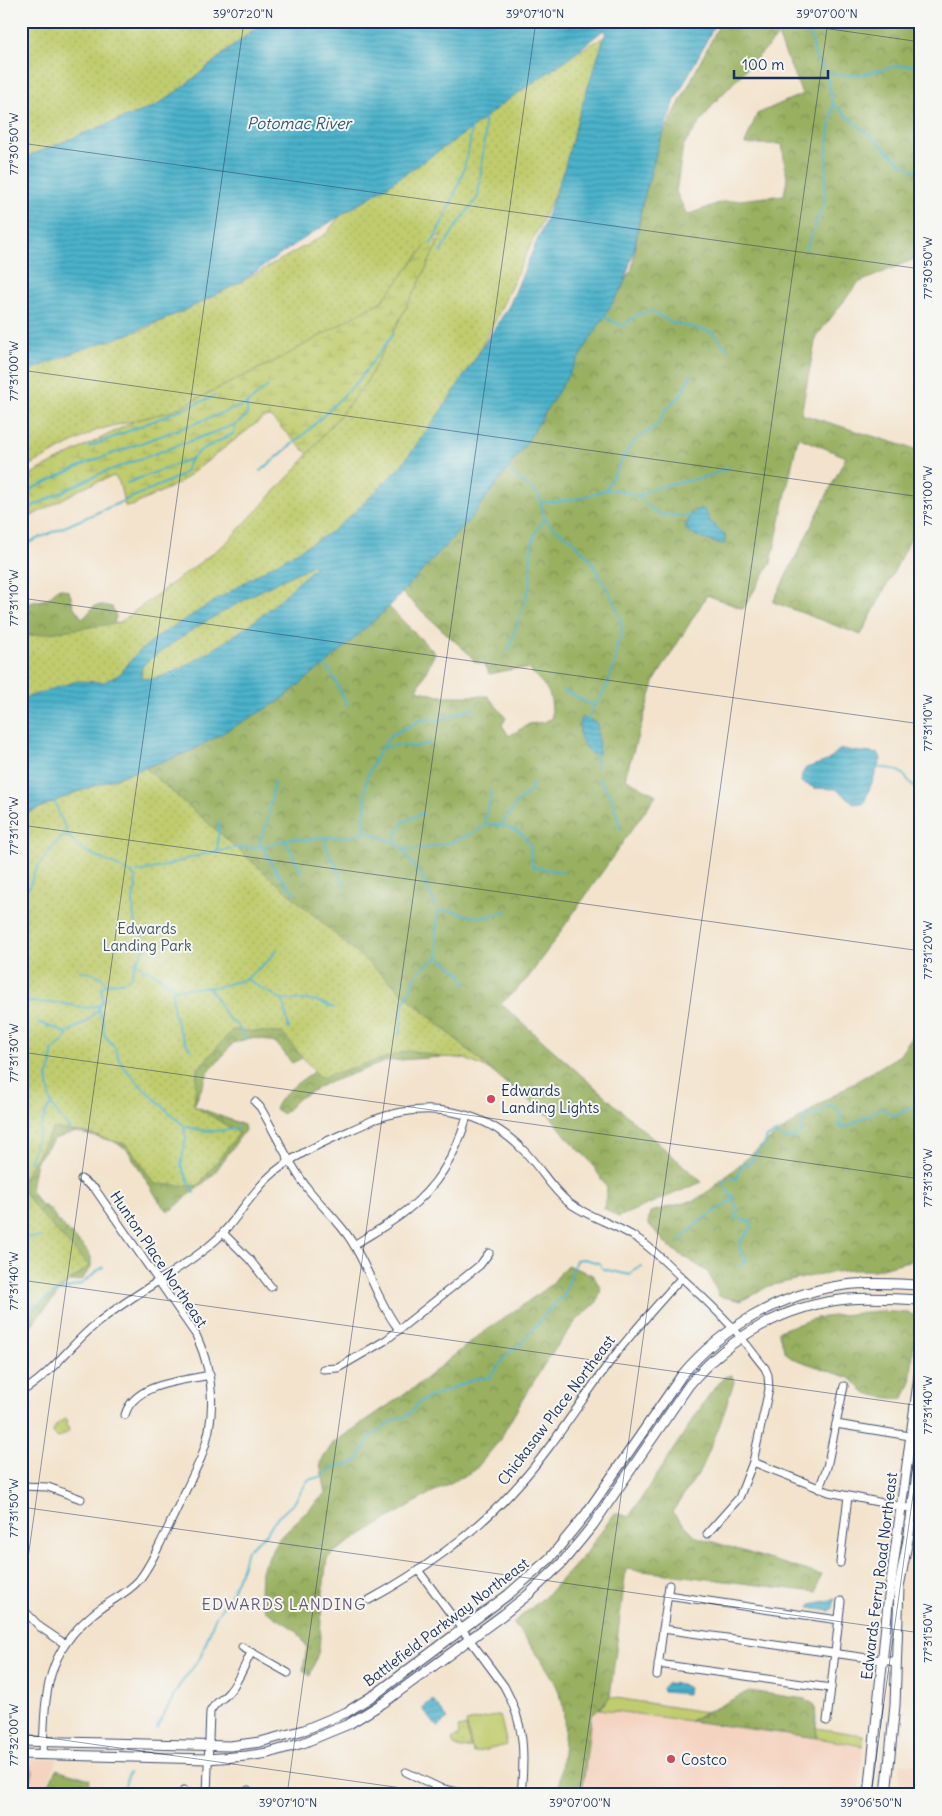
<svg xmlns="http://www.w3.org/2000/svg" width="942" height="1816" font-family="Delius,sans-serif">
	<style>
		.built { fill: #f4d3c0 }
		.grass { fill: #c0cc6d; stroke: #6e7e66 }
		.forest { fill: url(#forest-crowns); stroke: #5a705f; fill-rule: evenodd }
		.wetland { fill: url(#wetland-marsh); stroke: #6e7e66 }
		.park { fill: url(#park-dots); stroke: #6e7e66 }
		.water { fill: url(#water-rules); stroke: #337094; fill-rule: evenodd }
		.lines { fill: none; stroke-linecap: round; stroke-linejoin: round }
		.stream { stroke: #4bb2ca; stroke-width: 2 }
		.minor-casing { stroke: #3b4a6e; stroke-width: 9 }
		.major-casing { stroke: #3b4a6e; stroke-width: 11 }
		.minor { stroke: #fff; stroke-width: 7 }
		.major { stroke: #fff; stroke-width: 9 }
		.ticks { fill: none; stroke: #1b2f5e; stroke-width: 1; stroke-opacity: 0.45 }
		.poi-dot { fill: #d1495b; stroke: #f6f6f2; stroke-width: 2 }
		.labels { text-anchor: middle; dominant-baseline: central; stroke-width: 4; stroke-linejoin: round; paint-order: stroke }
		.park-label { font-size: 15px; fill: #445662; stroke: #f6f6f2 }
		.poi-label { font-size: 15px; fill: #1b2f5e; stroke: #f6f6f2; text-anchor: start }
		.street-label { font-size: 15px; fill: #1b2f5e; stroke: #f6f6f2 }
		.water-label { font-size: 16px; font-style: italic; fill: #29567e; stroke: #f6f6f2 }
		.neighbourhood-label { font-size: 16px; letter-spacing: 1px; fill: #675b78; stroke: #f6f6f2 }
		.neatline { fill: none; stroke: #1b2f5e; stroke-width: 2 }
		.ticks-label { font-size: 12px; text-anchor: middle; fill: #1b2f5e }
	</style>
	<defs>
		<pattern id="forest-crowns" width="20" height="18" patternUnits="userSpaceOnUse" patternTransform="scale(1.25)"><rect width="20" height="18" fill="#98b060"/><path d="M2 6a3 3 0 1 1 6 0M12 15a3 3 0 1 1 6 0" fill="none" stroke="#7b9052"/></pattern>
		<pattern id="wetland-marsh" width="20" height="14" patternUnits="userSpaceOnUse" patternTransform="scale(1.25)"><rect width="20" height="14" fill="#c0cc6d"/><path d="M1 5h8M5 5V1M11 12h8M15 12V8" fill="none" stroke="#a4b061"/></pattern>
		<pattern id="park-dots" width="8" height="8" patternUnits="userSpaceOnUse" patternTransform="scale(1.25)"><rect width="8" height="8" fill="#c0cc6d"/><path d="M2 2h.1M6 6h.1" fill="none" stroke="#a4b061" stroke-width="1.8" stroke-linecap="round"/></pattern>
		<pattern id="water-rules" width="6" height="5" patternUnits="userSpaceOnUse" patternTransform="scale(1.25)"><rect width="6" height="5" fill="#4bb2ca"/><path d="M0 2.5h6" fill="none" stroke="#3e91a7"/></pattern>
	</defs>
	<rect width="100%" height="100%" fill="#f6f6f2"/>
	<filter id="ink" filterUnits="userSpaceOnUse"><feTurbulence type="fractalNoise" baseFrequency=".02" numOctaves="2"/><feDisplacementMap in="SourceGraphic" scale="10" xChannelSelector="R" yChannelSelector="G"/><feConvolveMatrix kernelMatrix="1 2 1 2 8 2 1 2 1" color-interpolation-filters="sRGB"/></filter>
	<filter id="wash" filterUnits="userSpaceOnUse"><feTurbulence type="fractalNoise" baseFrequency=".0096" numOctaves="4" result="noise"/><feDisplacementMap in="SourceGraphic" scale="20" xChannelSelector="R" yChannelSelector="G"/><feGaussianBlur stdDeviation="1.12" result="paint"/><feColorMatrix in="noise" values="0 0 0 0 0 0 0 0 0 0 0 0 0 0 0 0 0 1.4 0 .05"/><feComposite in="paint" operator="in"/></filter>
	<g filter="url(#wash)">
		<rect width="100%" height="100%" fill="#f3e3cc"/>
		<g class="built">
			<polygon points="599,1709 831,1739 863,1746 859,1795 582,1795 591,1716"/>
			<polygon points="21,1759 58,1759 41,1795 21,1795"/>
			<polygon points="901,1764 921,1765 921,1795 897,1795"/>
		</g>
		<g class="grass">
			<polygon points="610,1697 705,1712 690,1721 599,1709"/>
			<polygon points="500,1715 507,1745 473,1753 466,1722"/>
			<polygon points="816,1728 863,1735 863,1746 817,1738"/>
			<polygon points="21,1765 30,1765 33,1772 31,1779 21,1785"/>
		</g>
		<g class="forest">
			<path d="M 721,21 L 921,21 L 921,256 L 858,283 L 816,337 L 801,414 L 921,451 L 921,519 L 861,635 L 773,602 L 846,457 L 798,437 L 771,563 L 743,609 L 707,595 L 655,680 L 625,778 L 656,795 L 528,978 L 501,1004 L 702,1182 L 618,1217 L 604,1208 L 607,1188 L 591,1162 L 570,1141 L 552,1118 L 489,1069 L 463,1058 L 440,1057 L 387,1061 L 325,1084 L 299,1098 L 283,1114 L 275,1109 C 282,1090 314,1072 330,1061 L 306,1056 L 292,1063 L 277,1044 L 263,1039 L 250,1038 L 233,1043 L 208,1073 L 194,1106 L 244,1125 L 245,1130 L 213,1175 L 174,1208 L 168,1211 L 159,1201 L 127,1149 L 113,1141 L 76,1132 L 54,1139 L 36,1162 L 31,1189 L 38,1202 L 51,1210 L 58,1221 L 83,1246 L 91,1257 L 91,1268 L 81,1280 L 68,1282 L 33,1323 L 21,1332 L 21,814 L 32,811 L 77,792 L 191,751 L 312,674 L 389,607 L 435,653 L 417,690 L 439,696 L 488,696 L 506,718 L 502,725 L 509,736 L 529,724 L 545,722 L 552,717 C 552,689 547,689 529,669 L 514,669 L 489,674 L 485,664 L 475,662 L 470,655 L 402,593 L 499,482 L 548,407 L 632,269 L 642,204 L 658,145 ZM 778,36 L 802,94 L 757,114 L 745,144 L 782,144 L 787,179 L 784,195 L 722,202 L 687,215 L 676,192 L 683,146 L 715,102 Z"/>
			<polygon points="59,588 69,591 74,607 82,618 86,616 94,606 103,605 112,607 116,616 112,631 21,699 21,605 47,599"/>
			<polygon points="921,1022 921,1255 916,1259 874,1270 850,1270 816,1275 769,1286 741,1301 719,1296 708,1272 669,1247 648,1223 650,1212 695,1200 710,1190 766,1142 829,1098 900,1055"/>
			<polygon points="567,1265 593,1275 601,1289 597,1302 576,1321 547,1360 524,1397 499,1441 475,1470 427,1495 340,1548 327,1558 323,1591 319,1650 310,1676 303,1670 307,1647 297,1631 266,1611 260,1596 261,1571 280,1537 326,1493 320,1463 333,1443 415,1387 477,1337 551,1285"/>
			<path d="M 878,1311 L 909,1313 L 915,1316 L 916,1323 L 910,1384 L 904,1398 C 896,1400 872,1396 865,1392 C 859,1388 856,1382 850,1378 L 791,1358 L 785,1351 L 778,1331 L 816,1318 Z"/>
			<path d="M 732,1375 L 734,1382 L 720,1424 L 702,1468 L 672,1512 L 697,1537 L 821,1575 L 816,1592 L 626,1569 L 610,1697 L 591,1716 L 582,1795 L 558,1795 C 561,1765 568,1732 562,1702 C 556,1675 530,1645 513,1623 L 548,1594 L 584,1555 L 615,1513 L 629,1517 L 709,1395 L 724,1377 Z"/>
			<polygon points="921,1543 921,1612 913,1603"/>
			<polygon points="749,1691 805,1699 815,1705 817,1738 690,1721"/>
			<polygon points="56,1769 90,1779 86,1795 44,1795"/>
		</g>
		<polygon class="wetland" points="383,200 468,265 309,455 270,417 263,418 179,483 132,506 125,506 119,482 114,476 86,486 21,522 21,479 127,425 197,383"/>
		<g class="park">
			<polygon points="21,21 264,21 184,86 156,106 100,127 21,159"/>
			<polygon points="604,37 569,163 495,321 438,431 283,607 153,704 21,724 21,637 119,623 226,543 296,469 366,383 419,283 442,234 427,244 383,300 283,357 172,411 97,430 21,470 21,373 66,349 143,330 243,281 326,234 368,179 501,96"/>
			<polygon points="145,768 462,1045 514,1090 489,1069 463,1058 440,1057 410,1050 320,1078 282,1033 232,1030 197,1070 194,1106 239,1133 198,1186 155,1184 128,1145 85,1133 53,1128 21,1183 21,814 32,811 77,792"/>
			<polygon points="21,1188 40,1214 89,1266 21,1319"/>
			<polygon points="64,1419 67,1421 66,1425 69,1429 68,1432 59,1438 56,1437 53,1432 56,1425"/>
			<polygon points="466,1726 471,1748 461,1749 454,1746 452,1740 459,1735 458,1728"/>
		</g>
		<g class="water">
			<path d="M 264,21 L 717,21 L 675,100 L 658,146 L 641,209 L 634,250 L 623,286 L 524,447 L 471,518 L 389,607 L 325,665 L 312,674 L 281,700 L 191,751 L 77,792 L 32,811 L 21,814 L 21,699 L 77,681 L 104,682 L 120,674 L 135,655 L 158,636 L 258,574 L 331,532 L 355,512 L 401,466 L 447,402 L 509,306 L 545,222 L 565,166 L 578,118 L 606,32 L 605,30 L 601,32 L 572,56 L 502,104 L 471,129 L 383,189 L 297,243 L 239,283 L 188,309 L 126,335 L 78,351 L 21,374 L 21,159 L 100,127 L 156,106 L 184,86 ZM 313,565 L 315,567 C 298,581 284,597 267,611 C 248,627 165,687 142,678 L 141,674 L 142,667 L 150,659 L 195,628 L 260,591 Z"/>
			<path d="M 701,508 L 705,511 L 710,521 L 725,535 L 725,544 C 714,544 693,536 685,529 L 690,514 Z"/>
			<path d="M 581,717 L 597,723 L 599,753 L 592,754 C 579,743 578,733 581,717 Z"/>
			<path d="M 843,749 C 855,752 867,752 879,754 L 881,759 L 864,803 L 862,804 L 854,803 L 836,789 L 815,788 L 801,782 L 802,774 L 806,768 L 827,761 L 839,750 Z"/>
			<polygon points="835,1599 833,1608 830,1611 809,1608 809,1607 811,1604"/>
			<polygon points="667,1683 681,1684 688,1688 687,1694 663,1692 662,1688"/>
			<polygon points="433,1700 448,1719 437,1727 422,1708"/>
		</g>
		<g class="lines">
			<g class="stream">
				<polyline points="797,21 809,37 812,39 815,57 826,73 833,104 903,164 921,174"/>
				<path d="M 827,73 C 839,75 851,76 863,74 C 883,70 900,62 921,67"/>
				<path d="M 431,244 C 448,213 470,165 471,129"/>
				<polyline points="806,249 824,203 827,152 833,105"/>
				<polyline points="440,253 455,228 478,197 485,135 484,118"/>
				<polyline points="603,316 620,325 624,326 636,315 651,311 673,323 712,332 728,350"/>
				<polyline points="89,447 215,396"/>
				<polyline points="507,470 539,495 544,517 552,527 570,538 589,558 612,597 622,622 621,637 616,645 616,661 606,687 598,702 592,708 588,721"/>
				<polyline points="261,471 311,428 358,381 393,334"/>
				<polyline points="127,483 190,459"/>
				<polyline points="606,489 630,446 636,440 657,425 667,408 680,396 691,375"/>
				<polyline points="21,494 87,463 247,404 268,386"/>
				<path d="M 637,496 C 665,480 700,484 729,467"/>
				<polyline points="541,502 556,502 580,498 605,490 617,490 627,492 641,498 651,509 662,515 690,516"/>
				<polyline points="21,512 99,474 237,424 247,415 247,404"/>
				<polyline points="21,546 176,478 185,472 191,459 201,450 233,434 236,426"/>
				<polyline points="508,652 530,585 531,550 535,533 544,519"/>
				<polyline points="325,665 334,677 347,705"/>
				<path d="M 562,690 C 571,693 588,704 594,705"/>
				<polyline points="385,747 400,745 414,747 430,743"/>
				<polyline points="595,752 597,769"/>
				<path d="M 879,768 C 906,767 904,779 921,794"/>
				<polyline points="599,779 612,798 620,828"/>
				<path d="M 54,802 L 58,808 L 58,813 C 65,822 63,826 68,834 C 80,855 110,860 129,872"/>
				<polyline points="485,825 486,814 492,791"/>
				<polyline points="501,825 517,803 530,791 533,784"/>
				<polyline points="365,831 366,826 363,818 366,808 365,795 367,777 377,755 391,735 424,719 439,720 475,708"/>
				<path d="M 324,837 C 327,855 339,870 345,886"/>
				<polyline points="285,840 302,873"/>
				<polyline points="394,841 403,822 423,813"/>
				<polyline points="263,846 273,867 294,893"/>
				<polyline points="258,847 267,823 274,782"/>
				<polyline points="403,848 415,850 452,842 473,833 485,825 492,824 511,828 522,834 530,844 532,865 533,867 563,872"/>
				<polyline points="217,853 219,821"/>
				<polyline points="137,872 162,867 196,856 233,848 262,847 293,838 305,840 322,837 345,837 367,832 399,844 425,883 436,906 438,913 436,934 439,954 437,958 423,967 418,972 402,1007 401,1029 398,1036"/>
				<polyline points="131,873 135,877 136,887 133,899 134,920 143,937 145,948 136,962 131,977 126,981 107,984 102,987 101,993 103,999 98,1008 103,1021 104,1035 113,1045 122,1065 142,1087 184,1126 186,1139 181,1165 194,1193"/>
				<path d="M 21,898 L 24,889 L 29,888 C 32,872 53,842 68,834"/>
				<path d="M 439,912 C 454,908 457,914 471,916 C 483,918 496,916 507,910"/>
				<polyline points="439,957 461,974 466,985"/>
				<polyline points="136,962 142,966 143,970 148,970 156,974 176,989 217,987 246,979 282,1000 314,1000 334,1008"/>
				<path d="M 80,971 C 91,973 102,974 107,984"/>
				<polyline points="246,979 269,960 277,949"/>
				<path d="M 174,988 C 169,1005 179,1039 192,1050"/>
				<polyline points="210,989 227,1017 237,1025 246,1039"/>
				<polyline points="27,1002 59,1003 87,1008 99,1005"/>
				<polyline points="283,1002 289,1029"/>
				<polyline points="37,1022 67,1033"/>
				<polyline points="921,1054 916,1057 914,1063 921,1070"/>
				<polyline points="51,1105 72,1132"/>
				<path d="M 184,1126 C 203,1132 219,1133 238,1128"/>
				<polyline points="29,1163 46,1112 51,1105 47,1076 51,1068 52,1051 62,1042 69,1031 85,1023 98,1010"/>
				<polyline points="731,1200 736,1205 738,1210 735,1216 737,1219 749,1221 752,1225 749,1232 739,1243 741,1253 747,1259 740,1266"/>
				<polyline points="21,1238 41,1237"/>
				<path d="M 680,1240 L 701,1220 L 724,1206 L 734,1197 L 724,1187 L 723,1182 L 728,1179 L 736,1179 L 742,1166 L 752,1161 L 757,1151 L 765,1144 L 766,1138 L 778,1132 L 782,1138 C 788,1140 795,1137 801,1133 C 801,1127 802,1121 807,1116 C 817,1117 822,1110 830,1104 C 840,1109 844,1115 839,1126 L 841,1128 L 853,1124 L 881,1108 L 895,1116 L 921,1103"/>
				<polyline points="21,1311 39,1304 48,1297 58,1292 81,1284 103,1267"/>
				<polyline points="157,1728 179,1686 200,1658 215,1618 232,1592 243,1565 247,1550 266,1534 275,1520 294,1503 308,1480 323,1476 334,1466 352,1464 358,1459 371,1436 394,1420 409,1415 419,1402 477,1378 489,1378 510,1351 521,1344 552,1306 564,1296 576,1260 584,1259 599,1263 603,1269 630,1275 635,1269 642,1266"/>
				<polyline points="118,1795 124,1788 129,1773"/>
			</g>
		</g>
	</g>
	<g filter="url(#ink)">
		<g class="lines">
			<g class="minor-casing">
				<g id="minor">
					<path d="M 255,1102 L 260,1107 C 276,1134 289,1165 308,1189 C 323,1208 340,1222 352,1242 C 370,1271 378,1302 399,1330"/>
					<polyline points="223,1233 250,1260 271,1287"/>
					<path d="M 354,1245 C 371,1234 390,1224 406,1211 C 437,1187 457,1153 467,1116"/>
					<polyline points="323,1369 338,1368 386,1340 480,1265 489,1253"/>
					<path d="M 21,1392 C 51,1375 70,1345 96,1324 C 131,1295 173,1275 209,1246 C 233,1227 246,1199 268,1178 C 294,1152 340,1136 373,1120 C 429,1100 485,1109 526,1153 C 541,1169 551,1188 568,1202 C 589,1218 616,1224 638,1239 C 654,1250 667,1264 681,1277 C 698,1293 716,1309 732,1327 C 744,1340 754,1355 765,1368 L 768,1375 L 769,1389 L 753,1462 L 739,1498 L 707,1534"/>
					<path d="M 125,1415 C 134,1383 182,1381 210,1375"/>
					<polyline points="836,1424 910,1436"/>
					<polyline points="753,1462 829,1492 912,1509"/>
					<polyline points="21,1486 48,1487 81,1499"/>
					<polyline points="819,1489 827,1467 844,1386"/>
					<polyline points="840,1563 848,1496"/>
					<path d="M 418,1570 L 504,1686 C 525,1724 525,1753 521,1795"/>
					<polyline points="667,1595 839,1620"/>
					<path d="M 369,1600 C 419,1573 475,1533 513,1491 C 551,1450 581,1400 615,1355 C 636,1328 659,1303 682,1277"/>
					<polyline points="21,1607 40,1627 65,1644"/>
					<polyline points="663,1629 896,1662"/>
					<polyline points="242,1647 288,1673"/>
					<polyline points="658,1664 831,1688"/>
					<polyline points="657,1675 669,1585"/>
					<polyline points="827,1721 841,1601"/>
					<path d="M 43,1754 C 45,1696 44,1654 93,1614 C 108,1601 126,1595 139,1580 C 151,1565 158,1547 167,1530 C 178,1506 190,1482 201,1458 C 217,1416 215,1376 196,1335 L 95,1189 L 81,1179"/>
					<polyline points="406,1772 440,1788 457,1792 487,1795"/>
					<polyline points="184,1795 184,1790"/>
					<path d="M 207,1795 L 210,1712 C 215,1701 223,1700 229,1692 C 239,1681 244,1666 251,1653"/>
					<polyline points="247,1795 248,1790"/>
				</g>
			</g>
			<g class="major-casing">
				<g id="major">
					<path d="M 21,1741 L 230,1746 L 260,1742 L 304,1730 L 347,1712 L 377,1693 L 509,1594 L 550,1558 L 586,1514 L 682,1375 C 722,1327 782,1293 845,1285 C 870,1282 896,1284 921,1285"/>
					<path d="M 21,1754 L 207,1759 L 247,1756 L 268,1753 L 303,1743 L 349,1724 L 383,1703 L 504,1614 L 529,1594 L 561,1564 L 593,1525 L 689,1385 C 729,1337 785,1305 848,1299 C 872,1297 896,1299 921,1300"/>
					<polyline points="869,1795 888,1604 921,1361"/>
					<polyline points="886,1795 895,1705 899,1587 909,1534 921,1443"/>
				</g>
			</g>
			<use href="#minor" class="minor"/>
			<use href="#major" class="major"/>
		</g>
	</g>
	<path class="ticks" d="M 774,21 L 921,42M 21,143 L 921,269M 21,370 L 921,497M 21,598 L 921,724M 21,825 L 921,951M 21,1052 L 921,1179M 21,1280 L 921,1406M 21,1507 L 921,1633M 21,1608 L 244,21M 21,1734 L 451,1795M 287,1795 L 536,21M 579,1795 L 828,21M 871,1795 L 921,1438"/>
	<g class="poi-dot">
		<circle cx="491" cy="1099" r="5"/>
		<circle cx="671" cy="1759" r="5"/>
	</g>
	<g class="labels">
		<g class="park-label">
			<text x="147" y="928">Edwards<tspan x="147" dy="17">Landing Park</tspan></text>
		</g>
		<g class="poi-label">
			<text x="501" y="1090">Edwards<tspan x="501" dy="17">Landing Lights</tspan></text>
			<text x="681" y="1759">Costco</text>
		</g>
		<g class="street-label">
			<text transform="translate(159 1259) rotate(56)">Hunton Place Northeast</text>
			<text transform="translate(556 1410) rotate(-53)">Chickasaw Place Northeast</text>
			<text transform="translate(879 1576) rotate(-83)">Edwards Ferry Road Northeast</text>
			<text transform="translate(446 1622) rotate(-37)">Battlefield Parkway Northeast</text>
		</g>
		<g class="water-label">
			<text x="299" y="123">Potomac River</text>
		</g>
		<g class="neighbourhood-label">
			<text x="284" y="1604">EDWARDS LANDING</text>
		</g>
	</g>
	<rect width="942" height="1816" fill="none" stroke="#f6f6f2" stroke-width="55"/>
	<path d="M734 70v8h94v-8" fill="none" stroke="#1b2f5e" stroke-width="2.5"/>
	<text x="742" y="70" font-size="15" fill="#1b2f5e" stroke="#f6f6f2" stroke-width="4" paint-order="stroke">100 m</text>
	<rect x="28" y="28" width="886" height="1760" class="neatline"/>
	<g class="ticks-label">
		<text x="243" y="18">39°07'20"N</text>
		<text x="535" y="18">39°07'10"N</text>
		<text x="827" y="18">39°07'00"N</text>
		<text transform="translate(14 144) rotate(-90)" y="4">77°30'50"W</text>
		<text transform="translate(928 268) rotate(-90)" y="4">77°30'50"W</text>
		<text transform="translate(14 371) rotate(-90)" y="4">77°31'00"W</text>
		<text transform="translate(928 496) rotate(-90)" y="4">77°31'00"W</text>
		<text transform="translate(14 598) rotate(-90)" y="4">77°31'10"W</text>
		<text transform="translate(928 723) rotate(-90)" y="4">77°31'10"W</text>
		<text transform="translate(14 826) rotate(-90)" y="4">77°31'20"W</text>
		<text transform="translate(928 950) rotate(-90)" y="4">77°31'20"W</text>
		<text transform="translate(14 1053) rotate(-90)" y="4">77°31'30"W</text>
		<text transform="translate(928 1178) rotate(-90)" y="4">77°31'30"W</text>
		<text transform="translate(14 1281) rotate(-90)" y="4">77°31'40"W</text>
		<text transform="translate(928 1405) rotate(-90)" y="4">77°31'40"W</text>
		<text transform="translate(14 1508) rotate(-90)" y="4">77°31'50"W</text>
		<text transform="translate(928 1633) rotate(-90)" y="4">77°31'50"W</text>
		<text transform="translate(14 1735) rotate(-90)" y="4">77°32'00"W</text>
		<text x="288" y="1807">39°07'10"N</text>
		<text x="580" y="1807">39°07'00"N</text>
		<text x="871" y="1807">39°06'50"N</text>
	</g>
</svg>
